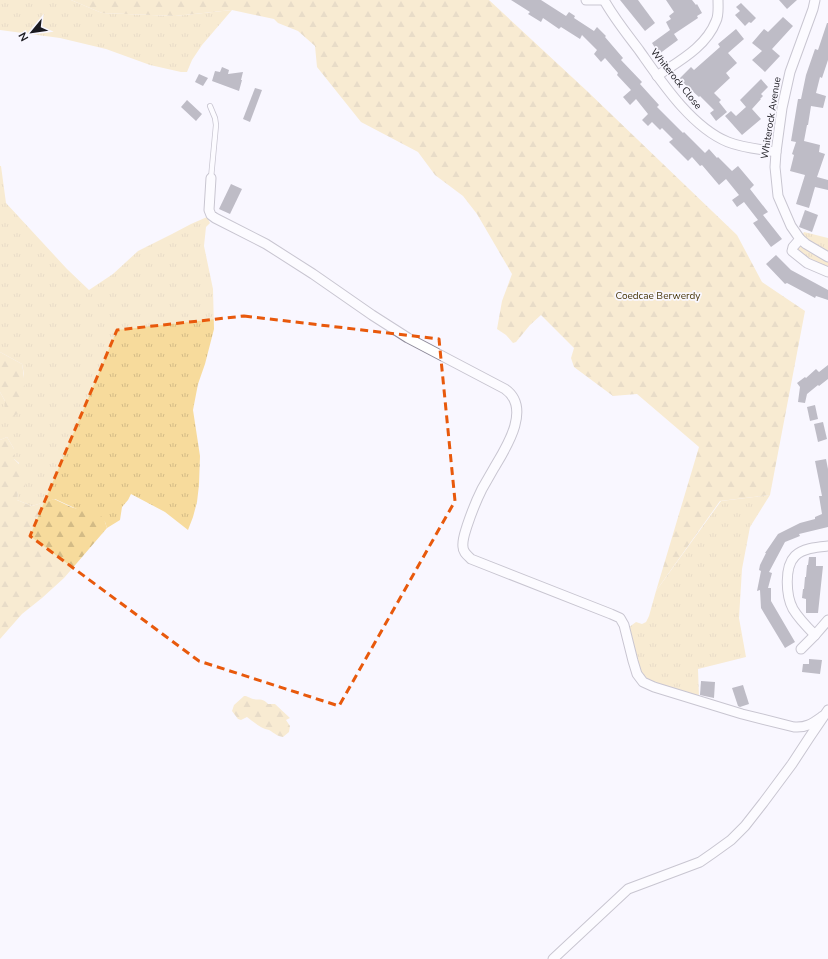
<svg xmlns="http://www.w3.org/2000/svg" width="828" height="959" font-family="'Nunito Sans',sans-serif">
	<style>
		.grass { fill: url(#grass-tufts) }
		.forest { fill: url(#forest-firs) }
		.building { fill: #767382 }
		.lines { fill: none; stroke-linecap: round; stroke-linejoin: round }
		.lane-casing { stroke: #8d8999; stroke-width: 6 }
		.street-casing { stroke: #8d8999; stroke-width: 11 }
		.lane { stroke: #fff; stroke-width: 4.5 }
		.street { stroke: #fff; stroke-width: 9 }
		.marked { fill: none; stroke: #e8590c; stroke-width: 3; stroke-dasharray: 8 5; stroke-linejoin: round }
		.labels { text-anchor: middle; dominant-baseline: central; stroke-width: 3.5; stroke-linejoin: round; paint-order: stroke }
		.street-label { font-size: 10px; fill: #1b1a20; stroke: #f9f7ff }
		.park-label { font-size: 10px; fill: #49380c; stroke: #f9f7ff }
	</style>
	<defs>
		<pattern id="grass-tufts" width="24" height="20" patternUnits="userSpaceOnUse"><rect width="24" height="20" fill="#f7db9c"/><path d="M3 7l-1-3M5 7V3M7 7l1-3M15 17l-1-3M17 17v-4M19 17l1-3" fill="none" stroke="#d3bb86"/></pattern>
		<pattern id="forest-firs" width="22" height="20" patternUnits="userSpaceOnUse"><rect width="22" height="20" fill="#f7db9c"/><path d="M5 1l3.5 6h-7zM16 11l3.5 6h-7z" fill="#d3bb86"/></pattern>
	</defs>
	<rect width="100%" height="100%" fill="#f9f7ff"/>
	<g class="grass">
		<polygon points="0,0 71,0 102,13 175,16 232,10 202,45 192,60 187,72 181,72 150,65 106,49 60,38 0,30"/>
		<polygon points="0,166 1,166 6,203 67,269 89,290 113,274 138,251 172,234 191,224 207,217 210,223 206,227 204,246 213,289 214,329 205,364 198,384 193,410 200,456 199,485 197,502 193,517 188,530 165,512 131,494 128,500 122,507 120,520 107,528 105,522 55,499 32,506 17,500 19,463 14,459 14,449 7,437 0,440 0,392 5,401 5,418 24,395 24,374 22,364 0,352"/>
		<polygon points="804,232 828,238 828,272 818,269 793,247 800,239"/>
		<polygon points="770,495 750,527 742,569 739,618 746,657 698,669 699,697 655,684 646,679 639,671 628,628 636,622 642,624 646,622 649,616 656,591 721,501"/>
	</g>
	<g class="forest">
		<polygon points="71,0 489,0 587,91 737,235 762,282 805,311 770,495 720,501 656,591 699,447 637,394 613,396 574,367 571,358 574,348 541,315 530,325 516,342 513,343 506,335 497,329 502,301 512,274 477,214 463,196 435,175 418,152 361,122 317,67 315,46 298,31 278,23 274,19 232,10 175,16 102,13"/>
		<path d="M 0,352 L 22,364 C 24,374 27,400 22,408 C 20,411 16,415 13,417 L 5,418 L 5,401 L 0,392 Z"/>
		<polygon points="7,437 14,449 14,459 27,472 25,487 18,491 17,500 32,506 54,499 71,507 101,516 105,522 107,528 64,578 42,598 22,614 0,639 0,440"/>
		<path d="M 244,696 C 248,696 249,698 253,699 C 260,700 263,698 268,704 L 275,704 L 290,718 L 286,720 L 290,726 L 289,732 L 283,737 C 277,736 274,733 269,730 C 261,729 254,722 247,717 L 241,720 L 238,719 L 232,711 L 234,705 Z"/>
	</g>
	<g class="building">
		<polygon points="511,0 541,0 566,16 569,12 575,16 574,18 594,31 597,27 606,36 605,37 623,58 621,60 642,82 640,84 659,105 657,107 683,133 684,132 705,153 709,149 717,158 718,157 732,171 738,166 754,185 750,189 768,212 763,215 782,239 771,247 753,223 758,220 744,202 737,207 732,200 739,195 726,179 719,185 702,165 700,166 692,157 688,161 669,142 673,139 662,128 660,130 652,122 648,126 642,120 648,114 636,99 630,105 623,97 631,90 617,75 618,73 605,58 601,62 594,54 597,50 582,35 580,39 561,27 559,29 543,18 541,22 528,14 530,12"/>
		<polygon points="620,0 638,0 655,23 645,31"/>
		<polygon points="666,0 692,0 696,5 697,4 702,13 697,16 698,18 674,34 678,40 659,54 652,43 670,30 666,22 671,19 669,16 674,12"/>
		<polygon points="779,0 797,0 787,9"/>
		<polygon points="741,3 756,18 751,23 749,22 745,26 735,15 740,11 736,7"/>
		<polygon points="783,17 793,26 772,49 780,56 765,72 752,60 762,51 752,43 764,29 768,32"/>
		<polygon points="827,23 828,23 828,60 822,78 820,77 816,93 826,96 823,108 811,106 808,125 807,125 804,141 820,145 819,152 825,154 817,177 828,180 828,190 815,187 809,208 796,204 805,175 790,171 794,155 792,154 796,142 791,141 798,99 801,99 806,75 815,49 818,50"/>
		<polygon points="736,29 744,39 728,53 737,63 726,73 730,78 714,93 721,100 719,102 727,112 716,121 710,113 714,110 700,96 699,97 679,79 691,67 694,70 720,47 718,44"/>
		<polygon points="222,67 229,70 228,74 243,72 241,80 242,80 239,91 212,81 215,71 220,72"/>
		<polygon points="199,74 208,78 203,86 195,82"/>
		<polygon points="761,79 768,87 761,94 763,96 760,99 761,99 752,109 761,119 742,135 725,116 731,111 736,116 746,107 740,100"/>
		<polygon points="255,88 262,90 250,122 243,119"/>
		<polygon points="187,100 202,114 196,121 181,107"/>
		<polygon points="231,184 242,189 230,214 219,209"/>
		<polygon points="805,210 818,215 812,232 799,227"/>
		<polygon points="776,255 791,270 828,290 828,300 816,296 815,298 787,283 785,284 766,264"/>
		<polygon points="828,365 828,379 819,386 818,385 807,394 805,403 798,402 800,387 797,383 805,377 806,378 816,369 819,372"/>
		<polygon points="815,405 818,419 810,421 807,407"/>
		<polygon points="823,422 827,439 818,442 814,424"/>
		<polygon points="826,459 828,469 828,527 799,534 800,536 785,542 769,572 772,573 768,588 771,588 771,601 795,642 785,648 761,608 760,590 757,591 761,571 759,570 760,565 766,553 765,553 778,534 800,523 815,519 815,517 822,514 819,496 822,496 815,461"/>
		<polygon points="809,557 816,557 816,566 823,566 818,613 806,613 806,599 802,598 803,589 804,589 805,577 806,577 807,565 808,565"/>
		<polygon points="809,659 822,660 820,674 802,672 803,664 809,664"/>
		<polygon points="701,681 715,682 714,698 700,695"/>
		<polygon points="743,685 749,704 740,707 738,706 732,688"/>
	</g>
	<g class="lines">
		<g class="lane-casing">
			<polyline id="lane" points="210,106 215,118 216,125 211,178"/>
		</g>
		<g class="street-casing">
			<g id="street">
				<polyline points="586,0 601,0"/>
				<path d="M 604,0 C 614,18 627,34 639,50 C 661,81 691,127 728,142 C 743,148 759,149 776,152"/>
				<polyline points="815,0 813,9 790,72 782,108 776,152 775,167 778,196 791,226 800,239 806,244 828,257"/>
				<path d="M 657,76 C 679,61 706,47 716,21 C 719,15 718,7 718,0"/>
				<path d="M 211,178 L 209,210 L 211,215 L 215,218 L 266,244 L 313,274 L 372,315 L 408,338 L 505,389 C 532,408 506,448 494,468 C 490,475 486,482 482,489 C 476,501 471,514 467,526 C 465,533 462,540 463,547 C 463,552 467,555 471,559 L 611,614 L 620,618 L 624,625 L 633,661 L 637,674 L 643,682 L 654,687 L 742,714 L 794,727 C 807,728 813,723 823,716"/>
				<polyline points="800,239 793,247 792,251 807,263 828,272"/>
				<path d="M 828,546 C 818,547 803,548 795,556 C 784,567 786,596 793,609 C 799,619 807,627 815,635 L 828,620"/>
				<polyline points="801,649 815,635"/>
				<polyline points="553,959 628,889 700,862 713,853 731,840 745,826 763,803 792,764 809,738 828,710"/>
			</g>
		</g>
		<use href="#lane" class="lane"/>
		<use href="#street" class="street"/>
	</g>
	<path d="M0 0H828V959H0ZM 244,316 L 439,339 L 455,501 L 339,706 L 199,661 L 30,536 L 117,330 Z" fill="#f9f7ff" fill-opacity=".55" fill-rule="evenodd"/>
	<path class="marked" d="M 244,316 L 439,339 L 455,501 L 339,706 L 199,661 L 30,536 L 117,330 Z"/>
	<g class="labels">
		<g class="street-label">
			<text transform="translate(676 79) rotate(51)">Whiterock Close</text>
			<text transform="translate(771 118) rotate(-81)">Whiterock Avenue</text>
		</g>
		<g class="park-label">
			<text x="658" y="296">Coedcae Berwerdy</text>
		</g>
	</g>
	<g transform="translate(32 32) rotate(241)" stroke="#f9f7ff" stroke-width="3" paint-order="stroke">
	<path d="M0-3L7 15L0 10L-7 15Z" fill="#1b1a20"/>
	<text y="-6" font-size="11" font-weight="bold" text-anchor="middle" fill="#1b1a20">N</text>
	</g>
</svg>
